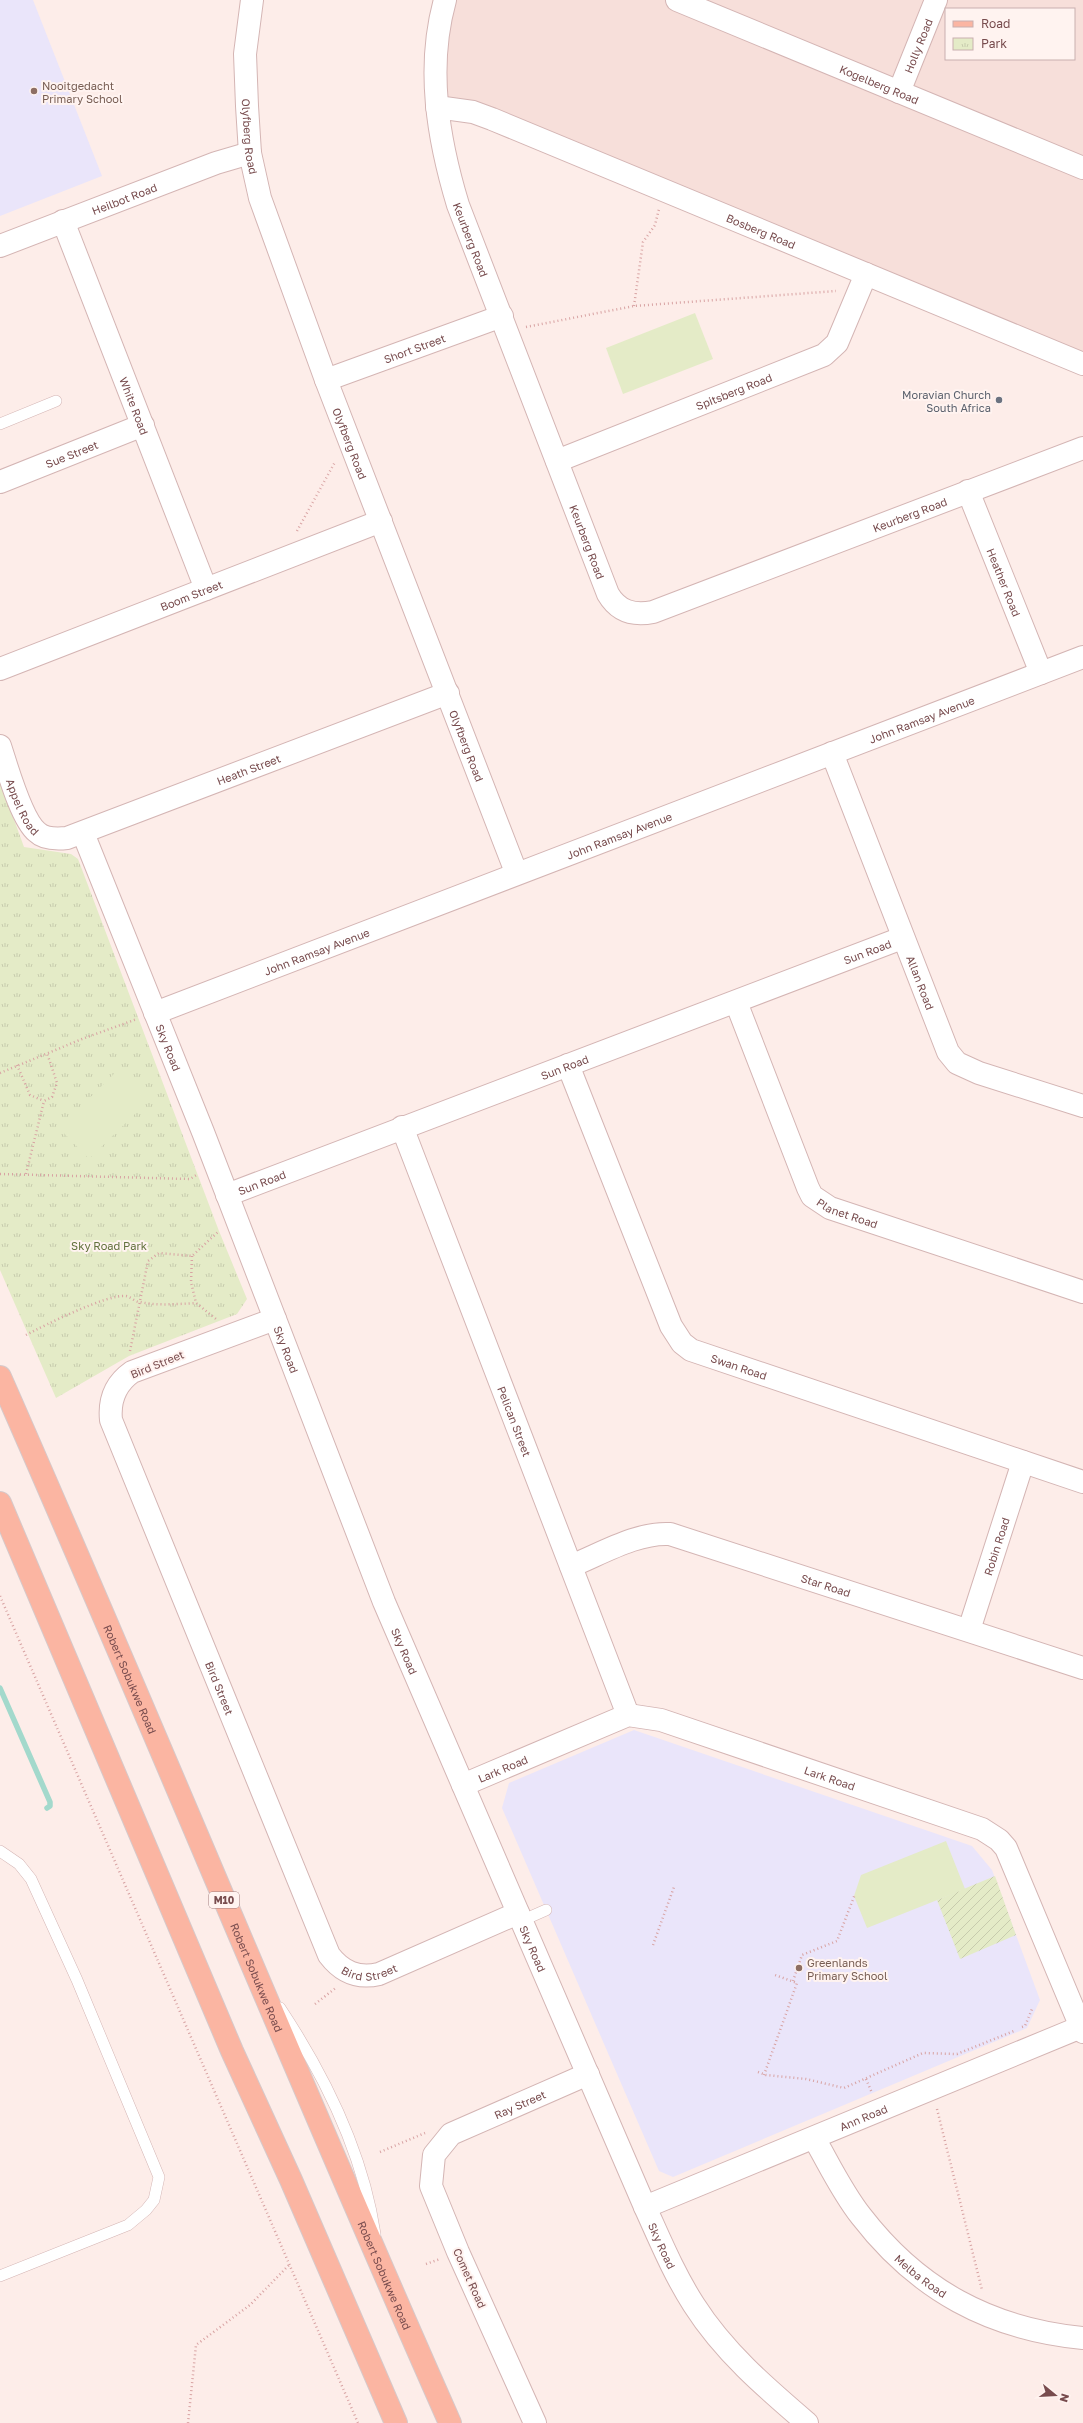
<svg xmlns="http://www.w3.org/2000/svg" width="1083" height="2423" font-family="'Golos Text',sans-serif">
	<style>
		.residential { fill: #f7dfda; fill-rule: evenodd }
		.education { fill: #eae5fa }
		.park { fill: url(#park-tufts) }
		.garden { fill: url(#garden-furrows) }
		.pitch { fill: #e4ebc7 }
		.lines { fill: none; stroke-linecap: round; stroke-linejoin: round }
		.stream { stroke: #a3d9cc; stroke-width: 5.5 }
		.lane-casing { stroke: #d4b5b4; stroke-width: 12 }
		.street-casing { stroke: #d4b5b4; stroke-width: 24 }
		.primary-casing { stroke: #d6c9ca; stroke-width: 24 }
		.path { stroke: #d8a3a3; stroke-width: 2.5; stroke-dasharray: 1 3; stroke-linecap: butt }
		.lane { stroke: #fff; stroke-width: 11 }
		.street { stroke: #fff; stroke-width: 22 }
		.primary { stroke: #fbb5a2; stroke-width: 22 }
		.education-dot { fill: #8d6e63; stroke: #fff3f0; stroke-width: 1.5 }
		.worship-dot { fill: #6b7280; stroke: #fff3f0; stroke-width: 1.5 }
		.labels { text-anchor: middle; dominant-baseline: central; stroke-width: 4; stroke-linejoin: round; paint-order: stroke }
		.shield { fill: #fff3f0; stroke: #a07e7f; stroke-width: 1 }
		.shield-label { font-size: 10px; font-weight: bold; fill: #784c4e }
		.street-label { font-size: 11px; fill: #784c4e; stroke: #fff3f0 }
		.education-label { font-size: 11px; fill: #785e54; stroke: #fff3f0; text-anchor: start }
		.worship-label { font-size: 11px; fill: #5b616d; stroke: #fff3f0; text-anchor: end }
		.park-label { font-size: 11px; fill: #63723e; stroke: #fff3f0 }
	</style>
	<defs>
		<pattern id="park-tufts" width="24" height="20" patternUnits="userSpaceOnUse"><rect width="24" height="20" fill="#e4ebc7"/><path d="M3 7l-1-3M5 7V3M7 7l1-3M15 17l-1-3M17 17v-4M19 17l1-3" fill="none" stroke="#c7cbad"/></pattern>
		<pattern id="garden-furrows" width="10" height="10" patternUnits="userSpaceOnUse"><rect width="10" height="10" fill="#e4ebc7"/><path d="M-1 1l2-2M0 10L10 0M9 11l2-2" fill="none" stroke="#c7cbad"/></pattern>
	</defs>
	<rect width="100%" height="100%" fill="#fdede9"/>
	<path class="residential" d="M 445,0 L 1083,0 L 1083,363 L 438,107 ZM 946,9 L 1074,9 L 1074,59 L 946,59 Z"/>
	<g class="education">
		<polygon points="0,0 33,0 102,176 0,216"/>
		<polygon points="634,1730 972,1846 992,1870 1040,2000 1027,2028 673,2177 659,2171 502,1808 509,1783"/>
	</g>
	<polygon class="park" points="0,781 24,847 71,854 78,859 219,1231 247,1299 237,1314 129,1356 56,1398 0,1270"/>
	<polygon class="garden" points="995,1876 1016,1935 960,1959 937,1900"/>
	<g class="pitch">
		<polygon points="695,313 713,359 623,394 606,348"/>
		<polygon points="120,1068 150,1099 89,1159 59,1128"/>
		<polygon points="946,1841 965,1889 867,1928 854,1896 861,1875"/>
	</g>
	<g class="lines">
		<polyline class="stream" points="0,1688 50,1802 50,1806 47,1808"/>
		<g class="lane-casing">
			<g id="lane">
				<polyline points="0,424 56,401"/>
				<polyline points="0,1851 19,1864 31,1879 77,1980 159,2177 154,2200 146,2210 128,2225 0,2276"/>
				<polyline points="521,1921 546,1910"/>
				<path d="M 280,2008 C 325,2076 363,2153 375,2234"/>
			</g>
		</g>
		<g class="street-casing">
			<g id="street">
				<path id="s1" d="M 252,0 L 245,54 L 247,106 L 250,153 L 260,198 L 326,380 L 516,872"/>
				<path id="s2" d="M 445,0 C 426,68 438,139 458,205 L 608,594 C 618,611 633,616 653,612 L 1083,448"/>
				<path id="s3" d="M 677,0 L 1083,168"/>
				<path id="s4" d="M 899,92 L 936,0"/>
				<path id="s5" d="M 437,107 L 473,112 L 492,119 L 1083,364"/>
				<path id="s6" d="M 63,221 L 206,589"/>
				<path id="s7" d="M 0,246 L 216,163 L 250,153"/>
				<path id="s8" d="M 326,380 L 502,316"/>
				<path id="s9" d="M 557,461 L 824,355 L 837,343 L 866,274"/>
				<path id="s10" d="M 0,482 L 143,425"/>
				<path id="s11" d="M 968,491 L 1041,673"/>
				<path id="s12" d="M 0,669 L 381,521"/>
				<path id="s13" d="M 0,746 C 7,767 21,819 37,832 C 44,839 57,839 67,838 L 448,693"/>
				<path id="s14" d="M 832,753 L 948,1052 L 957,1063 L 979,1073 L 1083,1106"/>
				<path id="s15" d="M 83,833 L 203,1132 L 384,1602 L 645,2207 C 660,2240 674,2274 694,2305 C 724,2352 765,2387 807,2423"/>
				<path id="s16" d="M 736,1002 L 808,1188 L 812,1196 L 830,1208 L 1083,1292"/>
				<path id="s17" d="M 155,1013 L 1083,657"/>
				<path id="s18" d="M 568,1065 L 671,1326 L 682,1343 L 691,1350 L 1083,1482"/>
				<path id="s19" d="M 402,1127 L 628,1715"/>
				<path id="s20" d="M 227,1195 L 902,938"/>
				<path id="s21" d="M 275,1319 L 132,1372 C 115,1384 109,1400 111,1420 L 329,1955 C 342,1972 358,1979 379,1974 L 518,1913"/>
				<path id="s22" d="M 571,1566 C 601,1554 637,1532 670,1534 L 1083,1668"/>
				<path id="s23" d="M 969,1630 L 1023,1462"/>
				<path id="s24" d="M 463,1785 L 628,1715 L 661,1720 L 982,1829 L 999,1840 L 1006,1848 L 1083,2032"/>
				<path id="s25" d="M 814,2138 C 829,2164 842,2192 861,2216 C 918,2290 990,2329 1083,2338"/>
				<path id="s26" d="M 645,2207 L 1081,2027"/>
				<path id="s27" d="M 535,2423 L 458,2252 L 431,2186 L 434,2155 L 451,2134 L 588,2074"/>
			</g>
		</g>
		<g class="primary-casing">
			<g id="primary">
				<path id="s28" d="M 0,1377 C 153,1724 296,2076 450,2423"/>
				<polyline points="0,1503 232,2051 291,2180 396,2423"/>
			</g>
		</g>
		<g class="path">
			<polyline points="634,306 643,242 655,225 659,209"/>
			<polyline points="526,327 634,306 836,291"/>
			<polyline points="297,531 335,462"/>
			<polyline points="17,1065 30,1095 44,1101"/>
			<polyline points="0,1073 82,1039 137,1019"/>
			<polyline points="0,1174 190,1179 198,1174"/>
			<polyline points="26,1174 44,1101 52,1097 57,1083 47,1053"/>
			<polyline points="192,1256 191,1282 196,1303 216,1319"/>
			<path d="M 26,1335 C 45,1325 107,1294 126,1296 C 131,1297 135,1302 140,1302 C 158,1306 178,1304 196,1303"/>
			<polyline points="130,1351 148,1261 159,1253 192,1256 219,1231"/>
			<polyline points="0,1596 358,2423"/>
			<polyline points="653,1945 674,1887"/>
			<polyline points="793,1981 802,1955 837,1941 855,1894"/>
			<polyline points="315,2004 337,1987"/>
			<polyline points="1022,2027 1025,2026 1032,2009"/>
			<polyline points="758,2072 766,2075 806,2079 844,2088 923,2053 957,2054 1014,2031"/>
			<polyline points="764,2075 797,1983 775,1975"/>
			<polyline points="866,2079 872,2093"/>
			<polyline points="937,2109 982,2290"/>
			<polyline points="380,2152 425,2133"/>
			<polyline points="426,2264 440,2259"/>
			<polyline points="188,2423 196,2345 250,2305 289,2265"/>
		</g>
		<use href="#lane" class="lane"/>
		<use href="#street" class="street"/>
		<use href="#primary" class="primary"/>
	</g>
	<g class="education-dot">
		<circle cx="34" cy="91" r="4"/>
		<circle cx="799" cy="1968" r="4"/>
	</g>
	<circle class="worship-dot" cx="999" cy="400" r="4"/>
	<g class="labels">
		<rect class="shield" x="209" y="1892" width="30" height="16" rx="3"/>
		<g class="shield-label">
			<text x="224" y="1900">M10</text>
		</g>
		<g class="street-label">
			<text stroke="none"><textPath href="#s4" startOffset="50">Holly Road</textPath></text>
			<text stroke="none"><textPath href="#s3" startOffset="219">Kogelberg Road</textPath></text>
			<text stroke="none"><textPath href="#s1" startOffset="137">Olyfberg Road</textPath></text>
			<text stroke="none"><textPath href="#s7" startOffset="133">Heilbot Road</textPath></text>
			<text stroke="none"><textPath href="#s5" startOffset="348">Bosberg Road</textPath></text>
			<text stroke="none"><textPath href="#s2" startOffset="245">Keurberg Road</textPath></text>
			<text stroke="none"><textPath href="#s8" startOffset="94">Short Street</textPath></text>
			<text stroke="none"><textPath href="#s9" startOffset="190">Spitsberg Road</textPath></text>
			<text stroke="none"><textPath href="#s6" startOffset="198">White Road</textPath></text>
			<text stroke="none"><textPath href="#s1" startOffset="461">Olyfberg Road</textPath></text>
			<text stroke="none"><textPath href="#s10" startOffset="77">Sue Street</textPath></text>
			<text stroke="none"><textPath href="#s2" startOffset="952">Keurberg Road</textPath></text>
			<text stroke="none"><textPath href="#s2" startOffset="569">Keurberg Road</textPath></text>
			<text stroke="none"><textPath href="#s11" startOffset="98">Heather Road</textPath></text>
			<text stroke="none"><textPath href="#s12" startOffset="205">Boom Street</textPath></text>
			<text stroke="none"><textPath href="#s17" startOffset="821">John Ramsay Avenue</textPath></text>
			<text stroke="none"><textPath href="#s1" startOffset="785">Olyfberg Road</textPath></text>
			<text stroke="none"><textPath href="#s13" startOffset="320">Heath Street</textPath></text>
			<text stroke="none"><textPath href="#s13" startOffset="65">Appel Road</textPath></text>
			<text stroke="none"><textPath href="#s17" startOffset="497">John Ramsay Avenue</textPath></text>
			<text stroke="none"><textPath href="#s17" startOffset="173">John Ramsay Avenue</textPath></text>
			<text stroke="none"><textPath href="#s20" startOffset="685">Sun Road</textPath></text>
			<text stroke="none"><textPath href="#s14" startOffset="246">Allan Road</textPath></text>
			<text stroke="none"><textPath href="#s15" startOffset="231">Sky Road</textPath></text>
			<text stroke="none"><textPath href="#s20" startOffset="361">Sun Road</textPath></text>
			<text stroke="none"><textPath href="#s20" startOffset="37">Sun Road</textPath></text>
			<text stroke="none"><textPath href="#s16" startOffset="248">Planet Road</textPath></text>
			<text stroke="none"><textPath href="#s15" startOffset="555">Sky Road</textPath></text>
			<text transform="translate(157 1364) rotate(-22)">Bird Street</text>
			<text stroke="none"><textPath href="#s18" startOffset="363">Swan Road</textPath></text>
			<text stroke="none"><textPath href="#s19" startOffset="315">Pelican Street</textPath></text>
			<text stroke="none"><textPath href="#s23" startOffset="88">Robin Road</textPath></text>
			<text stroke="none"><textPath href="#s22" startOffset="269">Star Road</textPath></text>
			<text stroke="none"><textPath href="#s15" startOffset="879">Sky Road</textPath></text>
			<text stroke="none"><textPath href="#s28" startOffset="329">Robert Sobukwe Road</textPath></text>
			<text stroke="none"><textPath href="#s21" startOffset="497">Bird Street</textPath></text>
			<text stroke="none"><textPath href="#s24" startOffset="43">Lark Road</textPath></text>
			<text stroke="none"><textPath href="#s24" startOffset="391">Lark Road</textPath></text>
			<text stroke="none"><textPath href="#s15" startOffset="1203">Sky Road</textPath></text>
			<text stroke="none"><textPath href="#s21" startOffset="833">Bird Street</textPath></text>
			<text stroke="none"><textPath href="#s28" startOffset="653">Robert Sobukwe Road</textPath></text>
			<text stroke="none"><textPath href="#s27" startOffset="392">Ray Street</textPath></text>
			<text stroke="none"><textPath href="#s26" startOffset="236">Ann Road</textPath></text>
			<text stroke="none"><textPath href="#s15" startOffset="1527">Sky Road</textPath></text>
			<text stroke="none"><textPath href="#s28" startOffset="977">Robert Sobukwe Road</textPath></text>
			<text stroke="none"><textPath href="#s25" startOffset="176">Melba Road</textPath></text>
			<text transform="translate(470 2278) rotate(66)">Comet Road</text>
		</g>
		<g class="education-label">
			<text x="42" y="85">Nooitgedacht<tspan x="42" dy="13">Primary School</tspan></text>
			<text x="807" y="1962">Greenlands<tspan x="807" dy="13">Primary School</tspan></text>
		</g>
		<g class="worship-label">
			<text x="991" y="394">Moravian Church<tspan x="991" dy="13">South Africa</tspan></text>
		</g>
		<g class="park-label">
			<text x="109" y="1245">Sky Road Park</text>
		</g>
	</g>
	<rect x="945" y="8" width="130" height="52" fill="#fff3f0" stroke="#c9b0af"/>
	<rect x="953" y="21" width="20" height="6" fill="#fbb5a2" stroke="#c9b0af"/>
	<text x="981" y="28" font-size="12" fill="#784c4e">Road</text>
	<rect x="953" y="38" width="20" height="12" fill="url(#park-tufts)" stroke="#c9b0af"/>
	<text x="981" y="48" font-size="12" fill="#784c4e">Park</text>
	<g transform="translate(1055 2395) rotate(108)" stroke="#fff3f0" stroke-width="3" paint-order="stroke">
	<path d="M0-3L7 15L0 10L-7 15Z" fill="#784c4e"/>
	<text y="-6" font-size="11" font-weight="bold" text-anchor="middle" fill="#784c4e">N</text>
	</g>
</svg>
